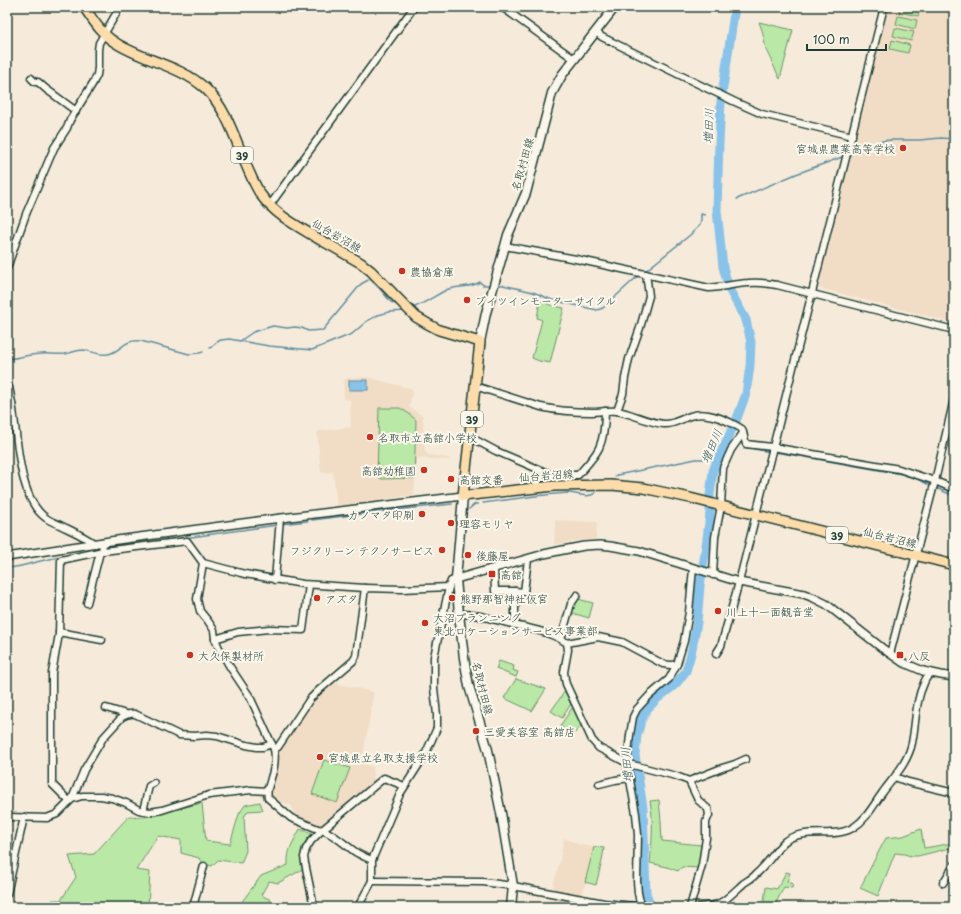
<svg xmlns="http://www.w3.org/2000/svg" width="961" height="914" font-family="'Playpen Sans','Klee One',sans-serif">
	<style>
		.built { fill: #f1ddc5 }
		.green { fill: #bae8a6; stroke: #6c926d }
		.water { fill: #8ac3e9; stroke: #5f8da1 }
		.lines { fill: none; stroke-linecap: round; stroke-linejoin: round }
		.stream { stroke: #5f8da1; stroke-width: 1.5 }
		.river { stroke: #8ac3e9; stroke-width: 9 }
		.minor-casing { stroke: #1f3d34; stroke-width: 9 }
		.tertiary-casing { stroke: #1f3d34; stroke-width: 10 }
		.secondary-casing { stroke: #1f3d34; stroke-width: 11 }
		.primary-casing { stroke: #1f3d34; stroke-width: 12 }
		.minor { stroke: #fbf7ec; stroke-width: 6 }
		.tertiary { stroke: #fbf7ec; stroke-width: 7 }
		.secondary { stroke: #fbf7ec; stroke-width: 8 }
		.primary { stroke: #fcdcab; stroke-width: 9 }
		.poi-dot { fill: #c8321e; stroke: #fbf7ec; stroke-width: 1.5 }
		.labels { text-anchor: middle; dominant-baseline: central; stroke-width: 4; stroke-linejoin: round; paint-order: stroke }
		.shield { fill: #fbf7ec; stroke: #61756b; stroke-width: 1 }
		.shield-label { font-size: 10px; font-weight: bold; fill: #1f3d34 }
		.poi-label { font-size: 11px; fill: #1f3d34; stroke: #fbf7ec; text-anchor: start }
		.street-label { font-size: 11px; fill: #1f3d34; stroke: #fbf7ec }
		.water-label { font-size: 12px; font-style: italic; fill: #3a5e61; stroke: #fbf7ec }
	</style>
	<rect width="100%" height="100%" fill="#f6ebda"/>
	<filter id="ink" filterUnits="userSpaceOnUse"><feTurbulence type="fractalNoise" baseFrequency=".025" numOctaves="2"/><feDisplacementMap in="SourceGraphic" scale="8" xChannelSelector="R" yChannelSelector="G"/><feConvolveMatrix kernelMatrix="1 2 1 2 8 2 1 2 1" color-interpolation-filters="sRGB"/></filter>
	<g filter="url(#ink)">
		<g class="built">
			<polygon points="888,7 954,7 954,323 818,288"/>
			<polygon points="367,377 413,389 409,407 423,416 424,442 425,451 429,455 449,458 449,460 417,458 414,495 337,507 333,472 321,473 317,433 319,431 351,427 350,400 344,399 343,381 348,378"/>
			<polygon points="555,520 597,522 596,539 575,541 554,545"/>
			<polygon points="331,682 374,692 362,763 373,767 374,782 368,789 324,825 318,829 294,817 292,806 273,798 269,793 274,772 277,751 318,696"/>
			<polygon points="564,838 581,845 594,847 582,897 552,890 559,864"/>
			<polygon points="558,898 579,902 578,907 555,907"/>
		</g>
		<g class="green">
			<polygon points="900,7 916,7 920,8 918,16 899,12"/>
			<polygon points="898,16 917,20 915,29 896,24"/>
			<polygon points="759,22 793,30 780,79 766,50 762,30"/>
			<polygon points="895,28 914,32 911,41 893,36"/>
			<polygon points="892,40 910,45 908,53 890,49"/>
			<polygon points="540,300 550,305 564,308 550,363 539,361 532,358 542,320 537,318"/>
			<polygon points="379,408 400,408 408,413 416,420 415,451 414,478 381,479 377,475"/>
			<polygon points="578,599 593,603 589,618 572,613 573,606"/>
			<polygon points="499,661 514,666 513,670 518,672 516,677 496,669"/>
			<polygon points="516,679 546,689 532,711 504,698"/>
			<polygon points="565,691 571,704 562,718 551,711"/>
			<polygon points="574,706 582,725 573,735 560,726 572,708"/>
			<polygon points="324,760 350,768 337,803 312,794"/>
			<path d="M 659,800 L 661,821 L 662,841 L 701,845 L 699,868 L 682,867 L 678,871 L 667,867 L 650,863 C 652,842 654,822 650,801 Z"/>
			<polygon points="260,802 263,810 248,811 244,817 246,851 241,863 218,860 212,866 202,864 199,858 181,853 181,840 158,836 136,870 150,872 148,907 50,907 52,900 61,900 76,877 69,856 94,854 129,816 144,817 202,803 206,841 230,844 239,814 245,805"/>
			<path d="M 300,829 L 312,834 C 300,846 299,853 303,869 L 278,883 L 269,881 L 261,895 L 271,900 L 266,907 L 238,907 L 261,876 L 288,865 C 287,849 293,843 300,829 Z"/>
			<path d="M 921,829 L 924,848 L 954,843 L 954,847 L 918,856 L 911,856 L 904,854 L 895,853 L 878,896 L 860,888 C 869,871 877,854 886,838 L 903,836 Z"/>
			<polygon points="594,847 604,848 602,861 596,885 585,882"/>
			<polygon points="786,872 790,873 787,882 793,884 792,888 784,887 777,901 775,907 763,907 766,887 777,889"/>
		</g>
		<rect class="water" x="349" y="380" width="19" height="10"/>
		<g class="lines">
			<g class="stream">
				<polyline points="850,153 882,141 890,140 920,140 941,138 954,139"/>
				<polyline points="737,199 796,174 845,156"/>
				<polyline points="644,272 690,235 700,225 701,220 701,214 705,215"/>
				<polyline points="496,285 503,285 533,292 552,300 597,310 603,308 639,275"/>
				<path d="M 413,308 C 425,303 435,296 446,290 C 456,285 469,289 480,282 L 483,285 L 490,285"/>
				<polyline points="240,341 253,332 273,326 287,328 295,327 302,328 308,331 323,330 361,284 370,279 380,289 391,302 400,306"/>
				<polyline points="210,348 217,342 221,340 229,339 269,346 312,350 352,334 367,321 378,315 389,312 406,311"/>
				<path d="M 7,359 C 18,358 30,354 41,354 C 49,353 57,355 65,354 C 71,353 77,350 84,350 C 92,351 99,356 108,354 C 122,351 123,339 141,341 L 189,354 L 199,353 L 203,352"/>
				<polyline points="744,449 749,448 770,452"/>
				<polyline points="774,452 800,456 901,474 917,479 932,486"/>
				<polyline points="711,460 717,461"/>
				<polyline points="615,476 617,475 696,459 704,459"/>
				<polyline points="936,488 954,496"/>
				<path d="M 483,503 C 511,499 539,495 568,493 C 576,493 588,499 595,493"/>
				<polyline points="469,509 475,504 478,504"/>
				<polyline points="387,511 452,504"/>
				<polyline points="312,520 384,511"/>
				<polyline points="281,524 308,521"/>
				<polyline points="141,544 277,525"/>
				<path d="M 7,568 C 20,567 32,563 45,560 C 53,558 60,557 68,556"/>
			</g>
			<polyline class="river" points="651,907 646,893 643,808 635,755 637,736 641,721 647,709 657,699 676,684 686,671 691,654 697,623 700,586 707,539 710,513 710,495 713,471 717,461 736,421 746,394 750,366 751,342 746,320 729,289 723,267 717,210 719,144 721,101 735,7"/>
			<g class="minor-casing">
				<g id="minor">
					<polyline points="502,7 574,59"/>
					<polyline points="596,32 602,37 733,101 762,114 852,136"/>
					<polyline points="31,78 35,82 38,82 46,89 76,111"/>
					<polyline points="270,205 291,176 414,7"/>
					<path d="M 505,246 L 576,259 L 709,288 C 722,287 735,284 748,283 C 758,282 767,283 777,285 L 954,330"/>
					<polyline points="7,268 26,214 54,148 67,128 70,120 93,83 97,75 98,68 98,50 99,43 120,7"/>
					<path d="M 7,386 L 9,387 C 11,397 13,407 14,417 C 18,446 20,500 46,518 C 50,521 55,523 60,525 C 72,531 84,536 95,544"/>
					<path d="M 475,386 L 541,407 C 558,411 575,412 592,412 C 600,412 608,410 617,411 C 631,413 649,423 664,424 C 673,425 681,419 690,416 C 707,410 727,420 742,429 L 746,444 L 772,447 L 899,469 L 935,481 L 954,489"/>
					<polyline points="617,411 623,394 625,378 629,359 640,328 649,296 648,288 646,274"/>
					<path d="M 470,437 L 496,451 L 552,475 L 578,475 C 585,467 594,458 599,448 C 604,437 605,423 605,411"/>
					<polyline points="536,488 539,478 552,475"/>
					<polyline points="102,542 103,551 187,541 203,563 197,599 200,611 208,621 214,630 215,639 219,648 230,667 250,697 274,749 278,747 310,699 318,691 353,661 356,656 365,588 402,589 449,587"/>
					<polyline points="203,563 245,574 303,584 365,588"/>
					<polyline points="494,569 495,591 515,591 515,625"/>
					<polyline points="713,575 715,537 721,506 723,468 731,450 743,433"/>
					<polyline points="275,580 280,518"/>
					<polyline points="515,591 524,592 528,559"/>
					<polyline points="87,603 100,552"/>
					<path d="M 459,614 C 475,613 492,619 508,623 C 528,629 550,631 567,643 L 598,637 L 622,642 L 663,664 C 668,665 672,666 677,664 L 684,641 L 689,612 L 693,568"/>
					<polyline points="59,632 102,640"/>
					<polyline points="215,639 238,632 269,629 303,630 309,585"/>
					<polyline points="561,639 571,604 577,595"/>
					<polyline points="567,643 568,650 564,672 565,679 566,684 592,740 599,748 629,764 676,776 689,781 698,800 708,809 709,815 706,822 706,838 702,865 690,907"/>
					<polyline points="716,654 721,646 739,582 884,7"/>
					<polyline points="890,654 935,481 954,399"/>
					<polyline points="106,708 126,714"/>
					<path d="M 274,749 C 276,759 274,769 271,778 C 269,787 266,789 268,798 L 291,818 L 318,829 C 330,830 346,846 357,853 C 362,856 367,858 372,860"/>
					<polyline points="895,777 908,782 954,793"/>
					<polyline points="689,781 722,768 735,764 746,759"/>
					<polyline points="599,784 615,780 630,778"/>
					<path d="M 72,799 L 84,770 L 103,738 L 122,717 C 127,714 130,713 135,714 L 179,735 L 194,736 L 207,735 L 217,736 L 246,745 L 257,747 L 263,747 L 272,744"/>
					<polyline points="69,801 52,784 52,673 59,634 61,560 103,551"/>
					<polyline points="143,811 149,786 154,783"/>
					<polyline points="7,817 47,818 57,814 72,799 82,796 101,796 112,798 126,803 139,810 150,812 162,810 209,795 251,790 267,791"/>
					<polyline points="372,881 483,882 513,886 604,903 643,907"/>
					<polyline points="943,883 954,865"/>
					<polyline points="7,894 24,817"/>
					<polyline points="193,907 204,866"/>
					<polyline points="314,907 305,863 304,857 306,849 311,841 322,830 384,778 404,786"/>
					<polyline points="358,907 372,881 372,860 400,794 425,755 437,728 437,715 434,688 434,657 449,587 451,581 456,579"/>
					<polyline points="641,907 638,893 637,881 638,835 636,814 627,763 630,735 633,717 637,709 649,696 669,679 677,664"/>
					<path d="M 700,907 C 706,906 712,906 718,904 C 726,901 737,889 744,883 C 748,880 753,878 756,874 C 767,865 774,852 784,842 C 803,826 835,840 854,827 C 867,819 874,804 883,792 C 894,777 908,762 912,743 C 916,723 915,702 924,683 C 925,679 928,676 930,673"/>
				</g>
			</g>
			<g class="tertiary-casing">
				<g id="tertiary">
					<polyline points="7,557 110,541 265,520 463,496"/>
					<polyline points="456,579 544,554 563,550 584,546 600,545 610,546 639,551 739,582 804,594 814,598 826,604 882,648 902,662 923,671 941,675 954,677"/>
				</g>
			</g>
			<g class="secondary-casing">
				<g id="secondary">
					<polyline points="480,342 486,313 505,246 508,235 526,193 552,93 562,75 615,7"/>
					<polyline points="463,496 456,579 459,614 464,658 469,686 488,750 501,813 513,886 511,907"/>
				</g>
			</g>
			<g class="primary-casing">
				<path id="primary" d="M 84,7 C 93,20 102,35 116,43 C 144,61 179,65 205,88 C 234,115 240,163 261,195 C 275,215 299,227 319,239 C 334,247 347,255 361,263 L 371,271 L 411,312 L 416,317 L 428,324 L 439,330 L 480,342 L 463,496 L 554,486 L 611,485 L 643,488 L 690,498 L 954,565"/>
			</g>
			<use href="#minor" class="minor"/>
			<use href="#tertiary" class="tertiary"/>
			<use href="#secondary" class="secondary"/>
			<use href="#primary" class="primary"/>
		</g>
	</g>
	<g class="poi-dot">
		<circle cx="903" cy="148" r="4"/>
		<circle cx="402" cy="271" r="4"/>
		<circle cx="467" cy="300" r="4"/>
		<circle cx="370" cy="437" r="4"/>
		<circle cx="424" cy="470" r="4"/>
		<circle cx="451" cy="479" r="4"/>
		<circle cx="422" cy="514" r="4"/>
		<circle cx="451" cy="523" r="4"/>
		<circle cx="442" cy="550" r="4"/>
		<circle cx="468" cy="555" r="4"/>
		<rect x="488" y="570" width="8" height="8" rx="2"/>
		<circle cx="317" cy="598" r="4"/>
		<circle cx="452" cy="598" r="4"/>
		<circle cx="718" cy="611" r="4"/>
		<circle cx="425" cy="623" r="4"/>
		<circle cx="190" cy="655" r="4"/>
		<rect x="896" y="651" width="8" height="8" rx="2"/>
		<circle cx="476" cy="731" r="4"/>
		<circle cx="320" cy="757" r="4"/>
	</g>
	<g class="labels">
		<g class="shield">
			<rect x="231" y="147" width="22" height="16" rx="3"/>
			<rect x="461" y="411" width="22" height="16" rx="3"/>
			<rect x="826" y="527" width="22" height="16" rx="3"/>
		</g>
		<g class="shield-label">
			<text x="242" y="155">39</text>
			<text x="472" y="419">39</text>
			<text x="837" y="535">39</text>
		</g>
		<g class="poi-label">
			<text x="895" y="148" text-anchor="end">宮城県農業高等学校</text>
			<text x="410" y="271">農協倉庫</text>
			<text x="475" y="300">ブイツインモーターサイクル</text>
			<text x="378" y="437">名取市立高舘小学校</text>
			<text x="416" y="470" text-anchor="end">高舘幼稚園</text>
			<text x="459" y="479">高舘交番</text>
			<text x="414" y="514" text-anchor="end">カノマタ印刷</text>
			<text x="459" y="523">理容モリヤ</text>
			<text x="434" y="550" text-anchor="end">フジクリーン テクノサービス</text>
			<text x="476" y="555">後藤屋</text>
			<text x="500" y="574">高舘</text>
			<text x="325" y="598">アズタ</text>
			<text x="460" y="598">熊野那智神社仮宮</text>
			<text x="726" y="611">川上十一面観音堂</text>
			<text x="433" y="617">大沼プランニング<tspan x="433" dy="13">東北ロケーションサービス事業部</tspan></text>
			<text x="198" y="655">大久保製材所</text>
			<text x="908" y="655">八反</text>
			<text x="484" y="731">三愛美容室 高舘店</text>
			<text x="328" y="757">宮城県立名取支援学校</text>
		</g>
		<g class="street-label">
			<text transform="translate(522 164) rotate(-74)">名取村田線</text>
			<text transform="translate(337 235) rotate(30)">仙台岩沼線</text>
			<text transform="translate(546 475) rotate(-4)">仙台岩沼線</text>
			<text transform="translate(890 537) rotate(14)">仙台岩沼線</text>
			<text transform="translate(483 688) rotate(76)">名取村田線</text>
		</g>
		<g class="water-label">
			<text transform="translate(708 126) rotate(-88)">増田川</text>
			<text transform="translate(711 446) rotate(-67)">増田川</text>
			<text transform="translate(626 765) rotate(-95)">増田川</text>
		</g>
	</g>
	<rect width="961" height="914" fill="none" stroke="#fbf7ec" stroke-width="24"/>
	<rect x="12" y="12" width="937" height="890" fill="none" stroke="#1f3d34" stroke-width="1.5" filter="url(#ink)"/>
	<path d="M807 44v6h79v-6" fill="none" stroke="#1f3d34" stroke-width="2"/>
	<text x="813" y="44" font-size="12" fill="#1f3d34" stroke="#fbf7ec" stroke-width="3" paint-order="stroke">100 m</text>
</svg>
